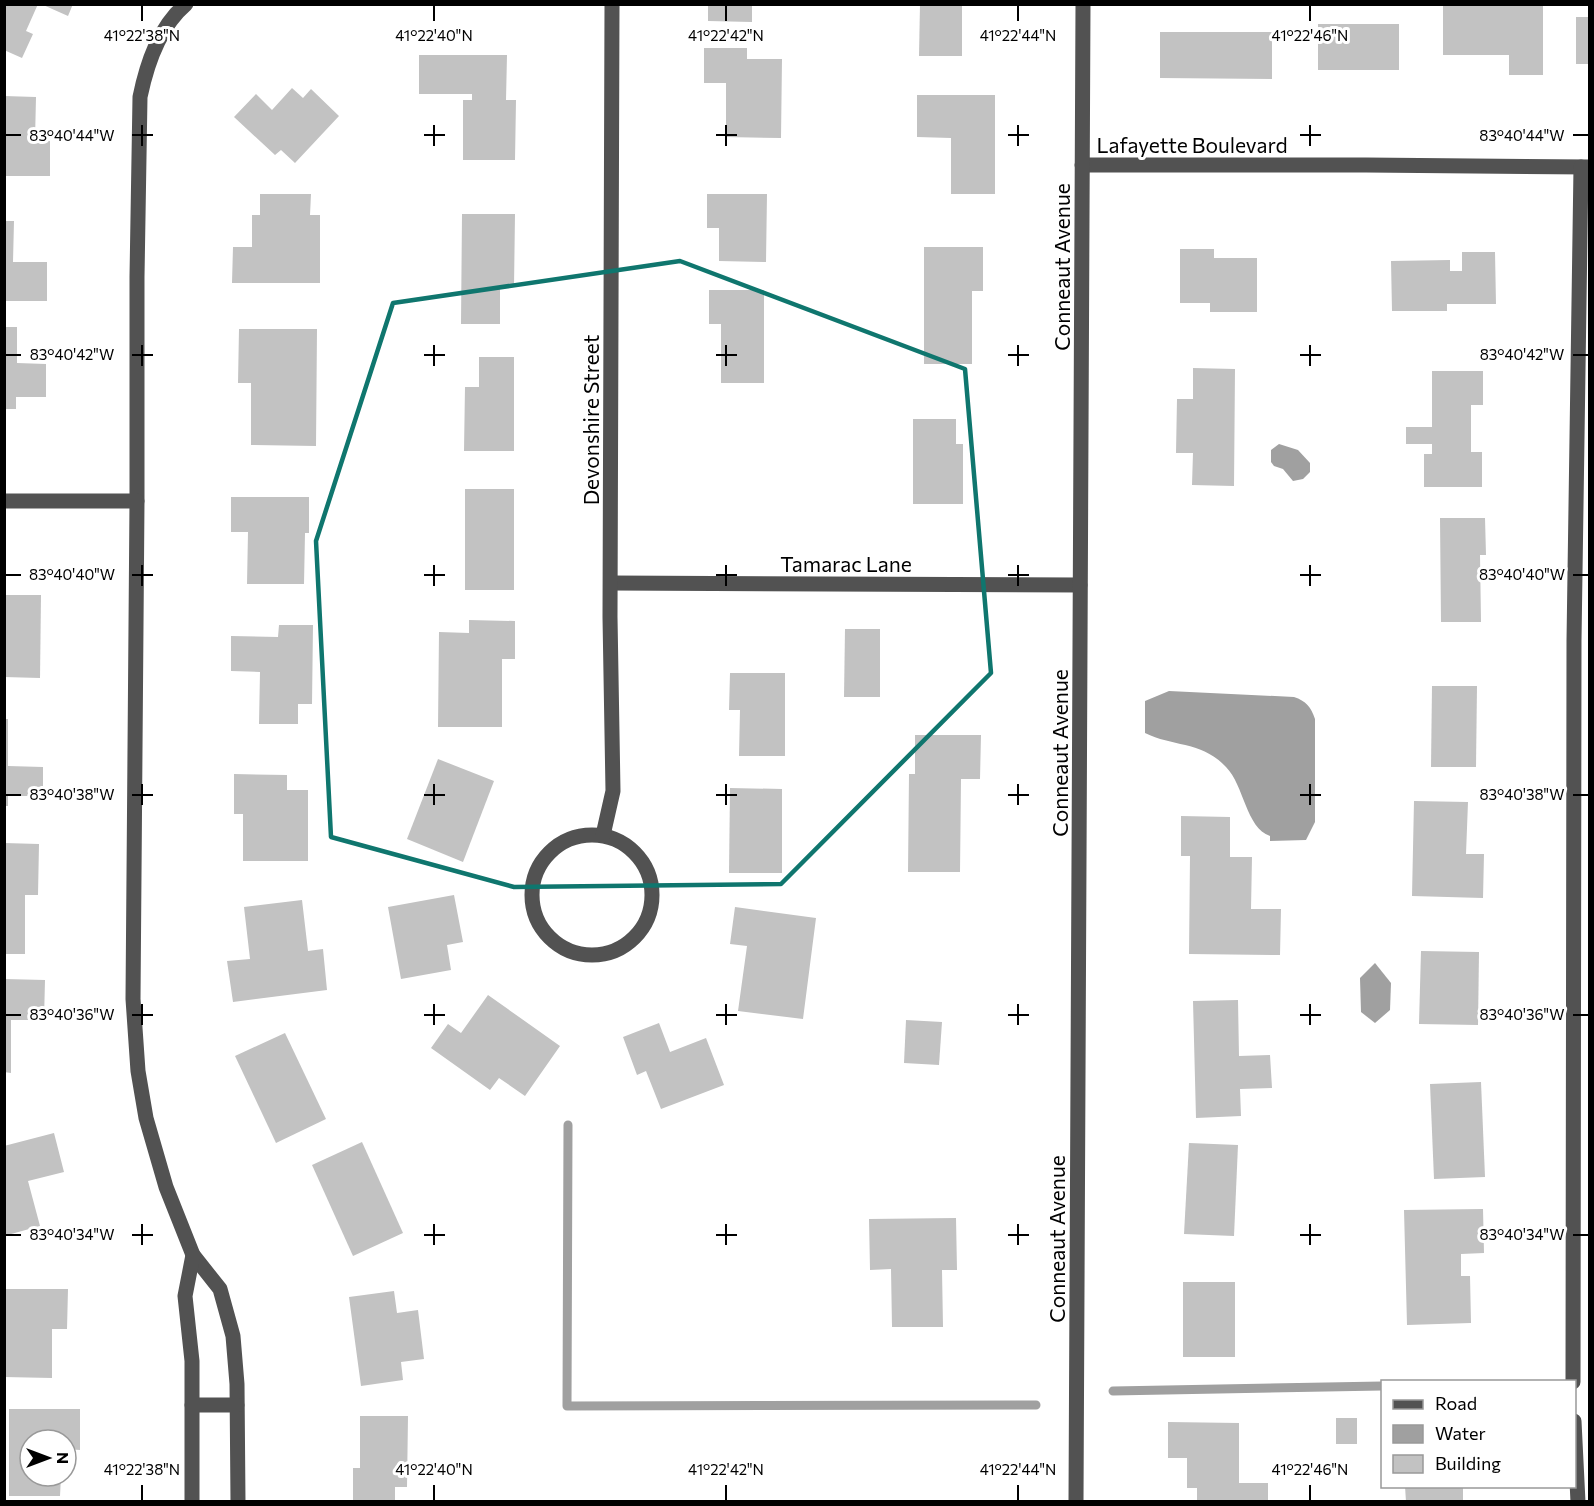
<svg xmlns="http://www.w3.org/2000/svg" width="1594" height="1506" font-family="Commissioner,sans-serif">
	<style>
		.water { fill: #a0a0a0 }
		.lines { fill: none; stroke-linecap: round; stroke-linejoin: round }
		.stream { stroke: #a0a0a0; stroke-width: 9 }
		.building { fill: #c2c2c2 }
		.minor { stroke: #525252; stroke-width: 15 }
		.marked { fill: none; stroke: #0f766e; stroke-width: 4.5; stroke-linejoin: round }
		.ticks { fill: none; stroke: #000; stroke-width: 2 }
		.labels { text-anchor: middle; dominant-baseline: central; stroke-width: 6; stroke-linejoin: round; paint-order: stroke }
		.street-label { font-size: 21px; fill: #000; stroke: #fff }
		.ticks-label { font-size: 15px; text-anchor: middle; fill: #000; stroke: #fff; stroke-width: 6; stroke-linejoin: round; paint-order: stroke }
	</style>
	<rect width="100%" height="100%" fill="#fff"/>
	<g class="water">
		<polygon points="1279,444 1298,450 1310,463 1310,472 1303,479 1293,481 1283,469 1274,466 1271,462 1271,450"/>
		<path d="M 1169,691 L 1294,697 C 1306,701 1311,707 1315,719 L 1315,822 L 1306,840 L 1270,841 L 1270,836 C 1246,828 1244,785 1226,767 C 1202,741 1173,747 1145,733 L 1145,701 Z"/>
		<polygon points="1375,963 1391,983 1390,1010 1375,1023 1361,1012 1360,978"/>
	</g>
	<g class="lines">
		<g class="stream">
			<polyline points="568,1125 567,1406 1036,1405"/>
			<polyline points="1113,1391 1382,1386"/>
		</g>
	</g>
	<g class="building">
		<polygon points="4,4 38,4 26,31 33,34 22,58 4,50"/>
		<polygon points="41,4 73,4 68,16"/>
		<polygon points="708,4 752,4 752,22 708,21"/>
		<polygon points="920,4 962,4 962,56 919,56"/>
		<polygon points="1443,4 1543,4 1543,75 1509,75 1509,55 1443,55"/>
		<rect x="1576" y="17" width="14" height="47"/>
		<rect x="1318" y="24" width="81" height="46"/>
		<polygon points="1160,32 1272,32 1272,79 1160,78"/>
		<polygon points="704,48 747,48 747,59 782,59 781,138 726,137 726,83 704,83"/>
		<polygon points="419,55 507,55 506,100 516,100 515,160 463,160 463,100 472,100 472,94 419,94"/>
		<polygon points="292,88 303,98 311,89 339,116 295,163 281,150 275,155 234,117 256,94 272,110"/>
		<polygon points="917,95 995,95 995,194 951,194 951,138 917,137"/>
		<polygon points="4,96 36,97 35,140 50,141 50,176 4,176"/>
		<polygon points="260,194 311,194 310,215 320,215 320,283 232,283 233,247 252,247 252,215 260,215"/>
		<polygon points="707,194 767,194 766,262 719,261 719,228 707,228"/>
		<polygon points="462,214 515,214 514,287 500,287 500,324 461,324"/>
		<polygon points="5,221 14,221 13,262 47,262 47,301 5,301"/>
		<polygon points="924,247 983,247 983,291 972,291 972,364 924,364"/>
		<polygon points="1180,249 1214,249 1214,258 1257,258 1257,312 1210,312 1210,303 1180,303"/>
		<polygon points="1462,252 1495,252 1496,304 1447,304 1447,311 1392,311 1391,261 1450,260 1450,271 1462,271"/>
		<polygon points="709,290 764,290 764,383 721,383 721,324 709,324"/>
		<polygon points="5,327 17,327 17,363 46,364 46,397 16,397 16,409 5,409"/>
		<polygon points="239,329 317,329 316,446 251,445 251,383 238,383"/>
		<polygon points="479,357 514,357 514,451 464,451 465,387 479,387"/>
		<polygon points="1193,368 1235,369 1234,486 1192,485 1193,453 1176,453 1177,399 1193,399"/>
		<polygon points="1432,371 1483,371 1483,405 1471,405 1471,452 1482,452 1482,487 1424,487 1424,454 1432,454 1432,444 1406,444 1406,427 1432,427"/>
		<polygon points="913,419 956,419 956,444 963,444 963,504 913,504"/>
		<rect x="465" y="489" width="49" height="101"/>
		<polygon points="231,497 309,497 309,533 305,533 304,584 247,584 248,532 231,532"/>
		<polygon points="1440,518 1485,518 1486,555 1480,555 1481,622 1441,622"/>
		<polygon points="4,595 41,595 40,678 4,677"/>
		<polygon points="469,620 515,621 515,659 502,659 502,727 438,727 439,632 469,633"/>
		<polygon points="279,625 313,625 312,704 298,704 298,724 259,724 260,672 231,671 231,636 278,637"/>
		<polygon points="845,629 880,629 880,697 844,697"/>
		<polygon points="730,673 785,673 785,756 739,756 740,710 729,710"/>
		<polygon points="1432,686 1477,686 1476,767 1431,767"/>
		<polygon points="4,719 8,719 8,766 43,767 43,796 8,796 8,806 4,806"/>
		<polygon points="915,735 981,735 980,779 961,779 960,872 908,872 909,774 915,774"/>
		<polygon points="438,759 494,781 463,862 407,839"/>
		<polygon points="234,774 287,775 287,790 308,790 308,861 243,861 243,814 234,814"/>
		<polygon points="730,788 782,789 782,873 729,873"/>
		<polygon points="1414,801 1468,802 1466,854 1484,854 1483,898 1412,896"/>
		<polygon points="1181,816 1230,817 1230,857 1252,857 1251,909 1281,909 1280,955 1189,954 1190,856 1181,856"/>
		<polygon points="4,843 39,844 38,895 25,895 25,954 4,954"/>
		<polygon points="454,895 463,942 447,945 451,970 401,979 388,907"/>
		<polygon points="302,900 308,951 323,949 327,990 233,1002 227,961 250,959 244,907"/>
		<polygon points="735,907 816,918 803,1019 738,1011 747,946 730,944"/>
		<polygon points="1421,951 1479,952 1478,1025 1419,1024"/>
		<polygon points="4,979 45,980 44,1020 11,1020 11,1073 4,1072"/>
		<polygon points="488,995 560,1046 525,1096 499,1078 490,1090 431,1048 448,1024 461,1033"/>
		<polygon points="1238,1000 1239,1056 1270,1055 1272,1088 1240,1089 1241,1116 1196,1118 1193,1001"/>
		<polygon points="906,1020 942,1022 939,1065 904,1063"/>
		<polygon points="659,1023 670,1052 706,1038 724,1085 661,1109 646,1071 637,1075 623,1037"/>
		<polygon points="285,1033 326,1119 276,1143 235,1056"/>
		<polygon points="1481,1082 1485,1177 1434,1179 1430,1084"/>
		<polygon points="54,1133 64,1172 28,1181 40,1226 4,1236 4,1146"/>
		<polygon points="362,1142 403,1233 353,1256 312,1165"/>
		<polygon points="1189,1143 1238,1145 1234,1236 1184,1234"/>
		<polygon points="1483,1209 1484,1253 1461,1254 1461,1276 1470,1276 1471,1323 1407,1325 1404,1210"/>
		<polygon points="956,1218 957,1270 942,1270 943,1327 892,1327 891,1269 870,1270 869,1219"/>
		<rect x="1183" y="1282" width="52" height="75"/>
		<polygon points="4,1289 68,1289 67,1329 52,1329 52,1378 4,1377"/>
		<polygon points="394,1291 397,1313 418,1310 424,1359 401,1362 403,1380 361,1386 349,1297"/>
		<polygon points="9,1409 80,1409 80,1450 66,1449 66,1440 30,1440 30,1476 61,1476 60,1496 9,1496"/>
		<polygon points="360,1416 408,1416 407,1487 395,1487 395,1502 353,1502 353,1468 360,1468"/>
		<rect x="1336" y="1418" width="21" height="26"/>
		<polygon points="1168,1422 1239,1423 1239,1483 1268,1483 1268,1502 1197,1502 1197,1488 1187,1488 1187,1458 1168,1458"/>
		<polygon points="1405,1486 1463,1486 1463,1502 1406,1502"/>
	</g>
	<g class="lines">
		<g class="minor">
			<path d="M 186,4 C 159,27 147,63 140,97 L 137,277 L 137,501 L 133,999 L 138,1071 L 146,1118 L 166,1187 L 193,1255 L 220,1289 L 233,1336 L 237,1384 L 238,1502"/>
			<polyline points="1082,165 1366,165 1589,167"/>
			<polyline points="4,501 137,501"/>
			<polyline points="611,583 1080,585"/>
			<circle cx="592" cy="895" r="60"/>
			<polyline points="603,835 613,791 610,617 612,4"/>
			<polyline points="1573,1382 1574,641 1581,167"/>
			<polyline points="192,1405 237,1405"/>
			<polyline points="1574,1421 1578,1502"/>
			<polyline points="192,1502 192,1361 185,1296 193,1255"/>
			<polyline points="1076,1502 1083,4"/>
		</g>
	</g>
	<path class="marked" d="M 680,261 L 965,369 L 991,673 L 781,884 L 514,887 L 331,837 L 316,541 L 393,303 Z"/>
	<path class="ticks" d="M 142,6 L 142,21M 434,6 L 434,21M 726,6 L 726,21M 1018,6 L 1018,21M 1310,6 L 1310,21M 142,125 L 142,146M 434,125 L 434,146M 726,125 L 726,146M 1018,125 L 1018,146M 1310,125 L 1310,146M 6,135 L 21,135M 132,135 L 153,135M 424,135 L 445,135M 716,135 L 737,135M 1008,135 L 1029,135M 1300,135 L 1321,135M 1573,135 L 1588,135M 142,345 L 142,366M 434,345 L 434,366M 726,345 L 726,366M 1018,345 L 1018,366M 1310,345 L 1310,366M 6,355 L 21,355M 132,355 L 153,355M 424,355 L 445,355M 716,355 L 737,355M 1008,355 L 1029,355M 1300,355 L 1321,355M 1573,355 L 1588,355M 142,565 L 142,586M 434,565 L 434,586M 726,565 L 726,586M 1018,565 L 1018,586M 1310,565 L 1310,586M 6,575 L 21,575M 132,575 L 153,575M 424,575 L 445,575M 716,575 L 737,575M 1008,575 L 1029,575M 1300,575 L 1321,575M 1573,575 L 1588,575M 142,784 L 142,805M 434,784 L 434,805M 726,784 L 726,805M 1018,784 L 1018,805M 1310,784 L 1310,805M 6,795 L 21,795M 132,795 L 153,795M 424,795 L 445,795M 716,795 L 737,795M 1008,795 L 1029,795M 1300,795 L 1321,795M 1573,795 L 1588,795M 142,1004 L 142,1025M 434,1004 L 434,1025M 726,1004 L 726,1025M 1018,1004 L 1018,1025M 1310,1004 L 1310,1025M 6,1015 L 21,1015M 132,1015 L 153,1015M 424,1015 L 445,1015M 716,1015 L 737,1015M 1008,1015 L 1029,1015M 1300,1015 L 1321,1015M 1573,1015 L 1588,1015M 142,1224 L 142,1245M 434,1224 L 434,1245M 726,1224 L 726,1245M 1018,1224 L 1018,1245M 1310,1224 L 1310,1245M 6,1235 L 21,1235M 132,1235 L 153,1235M 424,1235 L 445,1235M 716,1235 L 737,1235M 1008,1235 L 1029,1235M 1300,1235 L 1321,1235M 1573,1235 L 1588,1235M 142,1485 L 142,1500M 434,1485 L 434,1500M 726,1485 L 726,1500M 1018,1485 L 1018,1500M 1310,1485 L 1310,1500"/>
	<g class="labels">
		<g class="street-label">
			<text x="1192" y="144">Lafayette Boulevard</text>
			<text transform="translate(1061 267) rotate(-90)">Conneaut Avenue</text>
			<text transform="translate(590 420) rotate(-90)">Devonshire Street</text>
			<text x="846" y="563">Tamarac Lane</text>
			<text transform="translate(1059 753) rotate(-90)">Conneaut Avenue</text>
			<text transform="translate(1056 1239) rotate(-90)">Conneaut Avenue</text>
		</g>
	</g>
	<g class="ticks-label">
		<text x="142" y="41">41°22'38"N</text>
		<text x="434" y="41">41°22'40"N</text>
		<text x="726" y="41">41°22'42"N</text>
		<text x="1018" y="41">41°22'44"N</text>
		<text x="1310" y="41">41°22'46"N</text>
		<text x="1522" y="141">83°40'44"W</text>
		<text x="72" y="141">83°40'44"W</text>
		<text x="1522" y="360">83°40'42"W</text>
		<text x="72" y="360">83°40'42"W</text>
		<text x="1522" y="580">83°40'40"W</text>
		<text x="72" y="580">83°40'40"W</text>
		<text x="72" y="800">83°40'38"W</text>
		<text x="1522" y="800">83°40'38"W</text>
		<text x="1522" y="1020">83°40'36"W</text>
		<text x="72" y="1020">83°40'36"W</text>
		<text x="1522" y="1240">83°40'34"W</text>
		<text x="72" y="1240">83°40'34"W</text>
		<text x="142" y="1475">41°22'38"N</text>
		<text x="434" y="1475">41°22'40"N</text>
		<text x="726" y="1475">41°22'42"N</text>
		<text x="1018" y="1475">41°22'44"N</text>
		<text x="1310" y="1475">41°22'46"N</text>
	</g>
	<rect width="1594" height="1506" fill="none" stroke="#000000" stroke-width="12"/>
	<rect x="1381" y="1380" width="195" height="108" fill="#ffffff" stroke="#999999" stroke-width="1.5"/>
	<rect x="1393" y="1400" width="30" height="9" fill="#525252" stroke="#999999" stroke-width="1.5"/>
	<text x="1435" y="1410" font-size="18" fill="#000000">Road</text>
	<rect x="1393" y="1425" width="30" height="18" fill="#a0a0a0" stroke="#999999" stroke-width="1.5"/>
	<text x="1435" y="1440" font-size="18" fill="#000000">Water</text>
	<rect x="1393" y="1455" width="30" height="18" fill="#c2c2c2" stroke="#999999" stroke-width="1.5"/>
	<text x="1435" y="1470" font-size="18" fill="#000000">Building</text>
	<g transform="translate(48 1458) rotate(90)"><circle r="28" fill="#ffffff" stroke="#999999" stroke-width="1.5"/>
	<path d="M0-4.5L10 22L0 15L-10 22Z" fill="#000000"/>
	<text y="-9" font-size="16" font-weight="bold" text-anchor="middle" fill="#000000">N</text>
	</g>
</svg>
